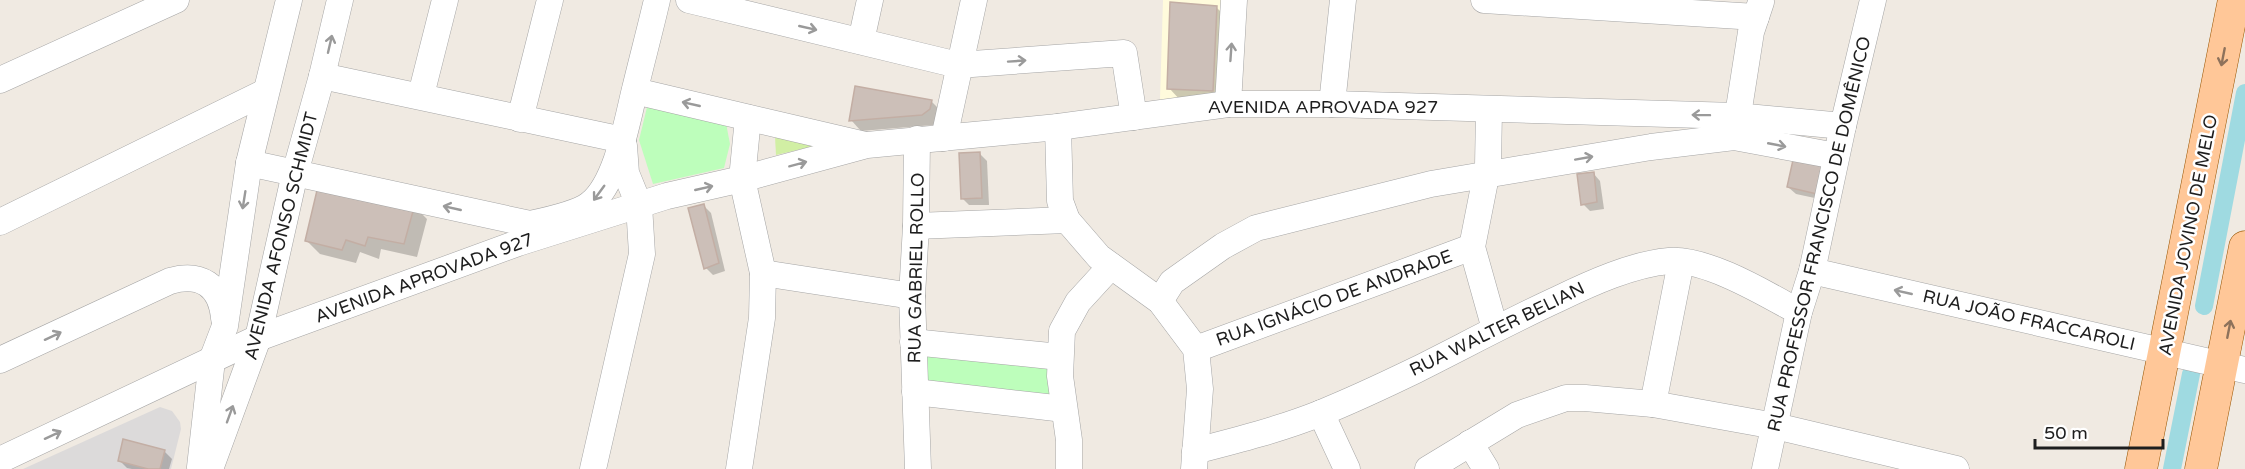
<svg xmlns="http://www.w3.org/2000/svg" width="2245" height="469" font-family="'Varela Round',sans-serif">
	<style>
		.residential { fill: #dcdada }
		.education { fill: #fffbdc }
		.grass { fill: #d1efa4 }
		.park { fill: #bdfebb }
		.shadow { fill: #0003 }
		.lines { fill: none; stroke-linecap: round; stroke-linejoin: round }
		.canal { stroke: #9fdae1; stroke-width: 18 }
		.building { fill: #ccbfb8; stroke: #c3aea4; stroke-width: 1.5 }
		.minor-casing { stroke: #a5a5a5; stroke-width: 27 }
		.major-casing { stroke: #975400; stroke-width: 33 }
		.minor { stroke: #fff; stroke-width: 26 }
		.major { stroke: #ffc798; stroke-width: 32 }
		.oneway { stroke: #9a9a9a }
		.oneway2 { stroke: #8e725b }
		.labels { text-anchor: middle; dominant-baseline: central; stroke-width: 5; stroke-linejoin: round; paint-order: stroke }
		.street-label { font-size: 18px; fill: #1e1e1e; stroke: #fff }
	</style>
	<rect width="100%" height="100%" fill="#f0eae2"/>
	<polygon class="residential" points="160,407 172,411 180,422 181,429 171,469 23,469"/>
	<polygon class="education" points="1163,0 1225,0 1218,98 1160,100"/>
	<polygon class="grass" points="775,137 819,145 776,155"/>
	<g class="park">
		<polygon points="649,99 725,118 730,144 724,168 653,184 639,140"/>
		<polygon points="916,345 1057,360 1064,409 915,386"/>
	</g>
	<g class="shadow">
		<polygon points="1216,7 1230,21 1226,104 1182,102 1169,88"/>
		<polygon points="931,101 942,112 941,119 933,125 861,131 851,120"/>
		<polygon points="1796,153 1824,200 1796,194 1788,187"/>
		<polygon points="980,154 987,161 989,205 969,205 962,198"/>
		<polygon points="1593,173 1600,181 1604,209 1590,211 1583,204"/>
		<polygon points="414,206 427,219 417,257 381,249 379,259 360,252 356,263 320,254 306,240"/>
		<polygon points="704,206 711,213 725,271 713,275 706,268"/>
		<polygon points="165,452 172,459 169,469 132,469 127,468 120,461"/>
	</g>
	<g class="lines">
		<g class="canal">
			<polyline points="2204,306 2245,93"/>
			<polyline points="2172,469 2191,374"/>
		</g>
	</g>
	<g class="building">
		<polygon points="1170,2 1217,6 1213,91 1167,89"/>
		<polygon points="855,86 932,100 930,109 922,115 849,121"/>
		<polygon points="1795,151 1823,164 1817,194 1787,187"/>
		<polygon points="980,152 982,198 961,199 959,153"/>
		<polygon points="1594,172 1597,202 1581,205 1577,174"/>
		<polygon points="319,182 415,204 404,244 368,237 365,246 346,240 342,250 305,241"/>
		<polygon points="704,204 719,263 704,269 688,208"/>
		<polygon points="123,439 165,450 160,469 148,469 118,461"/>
	</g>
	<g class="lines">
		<g class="minor-casing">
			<g id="minor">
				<polyline points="689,0 958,65 1124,53 1134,117"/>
				<polyline points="1484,0 1756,17"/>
				<polyline points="861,41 870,0"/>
				<polyline points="322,76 623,140"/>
				<polyline points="0,80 176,0"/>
				<polyline points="635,91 865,145"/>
				<polyline points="421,95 445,0"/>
				<polyline points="1228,104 1234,0"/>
				<polyline points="1332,104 1343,0"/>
				<polyline points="1489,110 1488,166 1472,247 1495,329"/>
				<polyline points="520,119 550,0"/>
				<polyline points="1058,127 1060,201 1067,220 1099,257 1160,301 1196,349 1200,389 1194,469"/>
				<polyline points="1735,134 1751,32 1761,2"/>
				<polyline points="944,138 974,0"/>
				<polyline points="917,139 916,226 912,296 918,469"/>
				<path d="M 249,163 L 530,224 C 544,221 579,213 590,204 C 617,183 627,121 635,89 C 642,60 650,30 657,0"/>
				<polyline points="0,222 265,92"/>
				<polyline points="916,226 1067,220"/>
				<polyline points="1812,271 2245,370"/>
				<polyline points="763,273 912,296"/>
				<polyline points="1160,301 1172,282 1223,246 1256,228 1431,184 1651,147 1734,137 1836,156"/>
				<polyline points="913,342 1060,357"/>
				<polyline points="1196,349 1472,247"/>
				<path d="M 0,360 L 170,281 C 200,272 221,285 224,318"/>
				<polyline points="915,392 1064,409"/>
				<polyline points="1653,404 1681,262"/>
				<polyline points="1321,413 1347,469"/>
				<polyline points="1470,443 1486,469"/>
				<path d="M 1195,451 C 1238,440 1281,429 1321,413 C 1353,400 1385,385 1416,370 C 1464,346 1510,321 1558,299 C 1591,283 1633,264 1669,261 C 1707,258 1766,294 1799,312"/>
				<polyline points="0,460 258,338 518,243 667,196 742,179 867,145 1058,127 1228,104 1332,104 1736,116 1843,126"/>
				<polyline points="200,467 212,360 225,326 249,163 289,0"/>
				<polyline points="210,469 258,338 295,173 322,76 340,0"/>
				<polyline points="593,469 642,254 639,205 626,173 624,146"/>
				<polyline points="739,469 762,318 763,273 742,179 748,118"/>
				<polyline points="1069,469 1069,440 1060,376 1062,331 1078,302 1111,266"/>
				<polyline points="1428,469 1517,415 1566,398 1585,398 1653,404 1775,426 1956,469"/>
				<polyline points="1765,469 1799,312 1812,271 1843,126 1873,0"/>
			</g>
		</g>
		<g class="major-casing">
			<g id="major">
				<polyline points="2141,469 2234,0"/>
				<polyline points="2201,469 2245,247"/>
			</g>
		</g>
		<use href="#minor" class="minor"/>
		<use href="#major" class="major"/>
	</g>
	<defs><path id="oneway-shaft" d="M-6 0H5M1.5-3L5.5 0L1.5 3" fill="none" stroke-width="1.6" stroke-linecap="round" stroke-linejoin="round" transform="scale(1.5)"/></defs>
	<g class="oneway">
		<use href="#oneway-shaft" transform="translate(808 28) rotate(13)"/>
		<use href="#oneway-shaft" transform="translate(330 44) rotate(-77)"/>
		<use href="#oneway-shaft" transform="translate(1231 52) rotate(-86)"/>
		<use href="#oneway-shaft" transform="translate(1017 61) rotate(-4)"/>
		<use href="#oneway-shaft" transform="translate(691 104) rotate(-167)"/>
		<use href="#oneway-shaft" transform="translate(1701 115) rotate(-179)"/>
		<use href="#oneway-shaft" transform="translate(1777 145) rotate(11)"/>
		<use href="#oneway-shaft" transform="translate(1584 158) rotate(-10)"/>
		<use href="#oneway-shaft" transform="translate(798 164) rotate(-15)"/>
		<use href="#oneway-shaft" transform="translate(704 188) rotate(-13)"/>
		<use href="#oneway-shaft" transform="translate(599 193) rotate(126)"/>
		<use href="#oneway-shaft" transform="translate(244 200) rotate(99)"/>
		<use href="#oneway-shaft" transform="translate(452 208) rotate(-167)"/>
		<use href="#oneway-shaft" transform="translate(1903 292) rotate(-167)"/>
		<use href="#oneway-shaft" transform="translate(53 336) rotate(-25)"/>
		<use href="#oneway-shaft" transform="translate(230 414) rotate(-70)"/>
		<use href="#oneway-shaft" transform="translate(53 435) rotate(-25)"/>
	</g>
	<g class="oneway2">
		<use href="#oneway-shaft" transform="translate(2223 57) rotate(101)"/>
		<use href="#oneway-shaft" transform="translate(2229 329) rotate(-79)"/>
	</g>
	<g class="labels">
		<g class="street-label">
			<text x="1323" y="107">AVENIDA APROVADA 927</text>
			<text transform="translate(1819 234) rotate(-77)">RUA PROFESSOR FRANCISCO DE DOMÊNICO</text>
			<text transform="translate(2188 235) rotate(-79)">AVENIDA JOVINO DE MELO</text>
			<text transform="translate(281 236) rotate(-76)">AVENIDA AFONSO SCHMIDT</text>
			<text transform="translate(916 268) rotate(-89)">RUA GABRIEL ROLLO</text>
			<text transform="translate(424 278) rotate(-20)">AVENIDA APROVADA 927</text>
			<text transform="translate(1334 298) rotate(-20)">RUA IGNÁCIO DE ANDRADE</text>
			<text transform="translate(2029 320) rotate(13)">RUA JOÃO FRACCAROLI</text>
			<text transform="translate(1497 329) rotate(-26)">RUA WALTER BELIAN</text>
		</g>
	</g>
	<path d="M2035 439v9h128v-9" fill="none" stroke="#1e1e1e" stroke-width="3"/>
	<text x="2044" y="439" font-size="18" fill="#1e1e1e" stroke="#ffffff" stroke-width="4.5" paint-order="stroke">50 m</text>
</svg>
